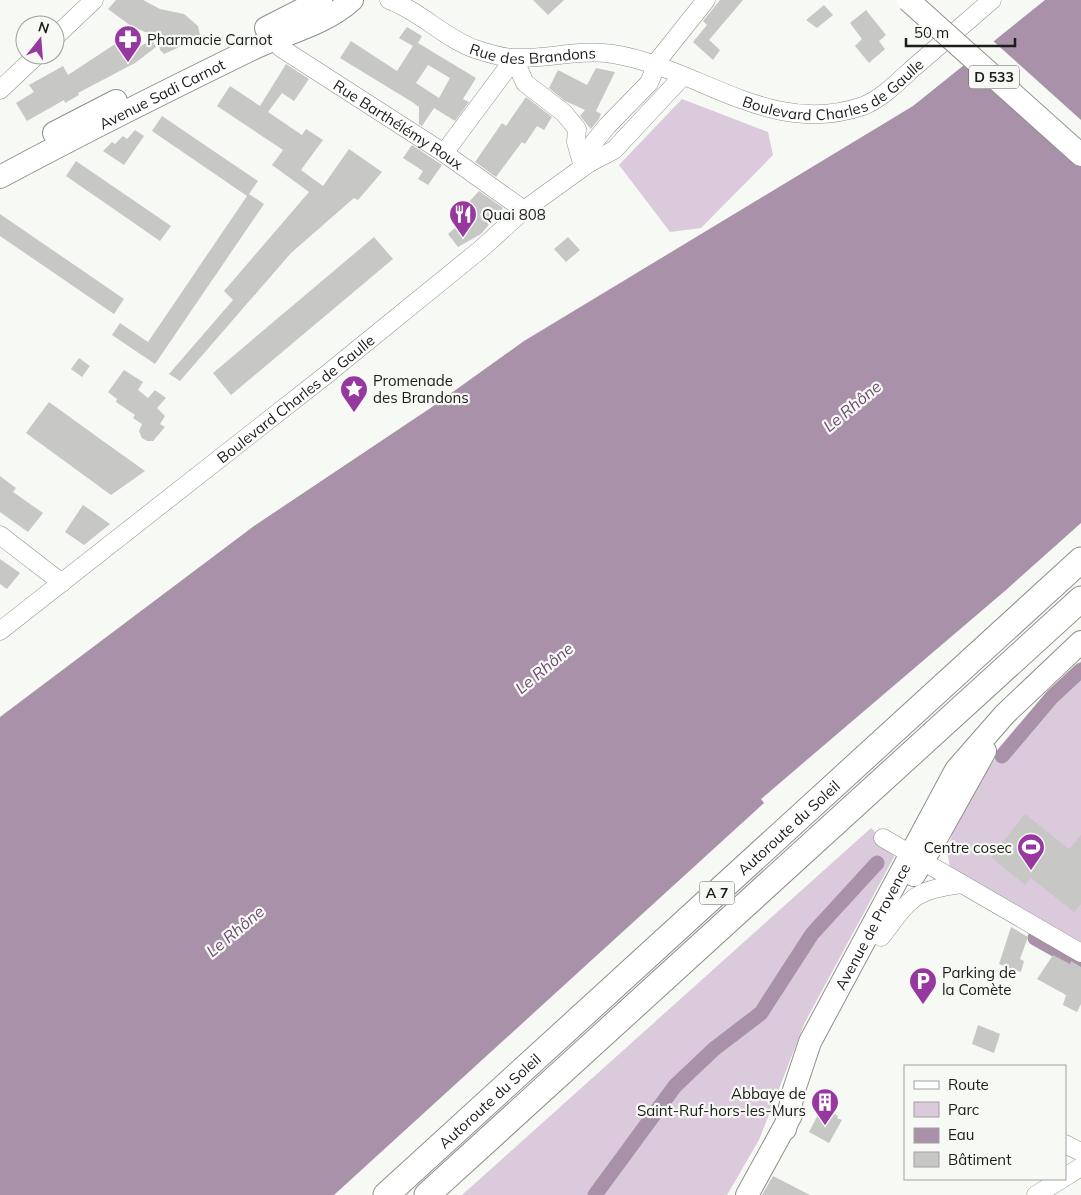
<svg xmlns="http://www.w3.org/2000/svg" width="1081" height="1195" font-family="Mulish,sans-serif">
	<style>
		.green { fill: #dbc9dc }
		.water { fill: #a991aa }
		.pier { fill: #f7f9f5 }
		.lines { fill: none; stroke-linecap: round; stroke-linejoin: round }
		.canal { stroke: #a991aa; stroke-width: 15 }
		.building { fill: #c7c8c5; fill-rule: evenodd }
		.minor-casing { stroke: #8f908c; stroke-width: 19 }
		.major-casing { stroke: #8f908c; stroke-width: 24 }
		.highway-casing { stroke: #8f908c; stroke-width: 27 }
		.minor { stroke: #fff; stroke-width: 18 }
		.major { stroke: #fff; stroke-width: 22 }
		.highway { stroke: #fff; stroke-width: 25 }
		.major-bridge-casing { stroke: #8f908c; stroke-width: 24; stroke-linecap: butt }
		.major-bridge { stroke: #fff; stroke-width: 22 }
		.labels { text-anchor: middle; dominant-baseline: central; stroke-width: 4.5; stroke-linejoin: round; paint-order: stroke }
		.shield { fill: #f7f9f5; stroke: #5e5e5c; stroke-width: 1 }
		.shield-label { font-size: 14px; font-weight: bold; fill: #1c1c1b }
		.poi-label { font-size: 15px; fill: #1c1c1b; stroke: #f7f9f5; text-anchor: start }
		.street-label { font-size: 15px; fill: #1c1c1b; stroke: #f7f9f5 }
		.water-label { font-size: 16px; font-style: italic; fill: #6b476e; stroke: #f7f9f5 }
	</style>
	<rect width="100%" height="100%" fill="#f7f9f5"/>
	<g class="green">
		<polygon points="682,99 768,132 773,155 701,228 670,232 619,165"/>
		<polygon points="1081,661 1081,942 950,867 947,851 952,835 981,775"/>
		<polygon points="871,828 884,840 894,857 805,1022 759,1140 727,1195 462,1195"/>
	</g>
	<polygon class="water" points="1045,0 1081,0 1081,523 1006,590 761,799 764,803 334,1195 0,1195 0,717 254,526 429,409 524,341 913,106"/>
	<polygon class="pier" points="992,40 1081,120 1081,166 964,62"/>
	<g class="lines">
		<g class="canal">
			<polyline points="1002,756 1052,697 1081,670"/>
			<polyline points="1035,938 1081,964"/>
			<polyline points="595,1195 675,1086 714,1049 761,1013 812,934 877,863"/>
		</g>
	</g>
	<g class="building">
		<polygon points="116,0 143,0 160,9 184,14 198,26 200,35 195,40 164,54 160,50 157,37 131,26 108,9"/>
		<polygon points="533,0 564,0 548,15"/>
		<polygon points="720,0 743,0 709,40 720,50 713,60 693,42 707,25 703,21"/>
		<polygon points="824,5 833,15 817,28 806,20"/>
		<polygon points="866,10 886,35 879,41 885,49 869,63 855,46 862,39 850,23"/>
		<path d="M 407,27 L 422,36 L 418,43 L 476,78 L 463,99 L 469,102 L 455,121 L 434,108 L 422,126 L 419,124 L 419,107 L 412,102 L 340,58 L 351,41 L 397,71 L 413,46 L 399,38 ZM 428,65 L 450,78 L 439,98 L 416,83 Z"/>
		<polygon points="152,40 156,47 135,63 78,93 79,95 65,103 64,100 27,121 16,103 34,92 29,85 63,66 68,75 115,44 119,51 123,49 126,54"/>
		<polygon points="286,64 309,79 294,101 282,93 268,112 302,135 306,129 323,140 301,170 323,186 349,149 382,172 358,200 354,198 291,253 180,381 169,374 233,300 224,291 309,192 272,165 283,150 217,106 230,86 260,106"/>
		<polygon points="596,68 615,72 596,111 601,114 599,119 591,129 580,116 585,110 565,101 549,88 558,70 587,85"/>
		<polygon points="526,97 552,117 544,130 537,126 525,144 522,142 496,177 475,162 502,123 506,126"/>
		<polygon points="162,116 258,181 249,194 264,204 155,364 112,335 120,323 148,342 247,196 152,131"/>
		<polygon points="135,130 144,136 124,165 103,151 112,142 115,144 123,136 127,139"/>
		<polygon points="412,145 442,165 428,185 418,179 423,171 403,158"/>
		<polygon points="76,161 171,226 160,241 66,176"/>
		<polygon points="479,191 503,208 481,234 458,247 448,234 456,227 451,222"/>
		<polygon points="0,214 124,299 114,314 0,236"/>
		<polygon points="374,237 393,259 231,395 213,373"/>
		<polygon points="568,237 580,250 566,262 554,249"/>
		<polygon points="79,358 90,366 82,377 71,369"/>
		<polygon points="124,370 143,382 138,390 148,398 155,390 166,398 157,408 165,416 160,424 165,427 153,441 147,441 142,438 139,431 142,424 133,418 135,415 116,402 117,399 108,392"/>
		<polygon points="49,402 103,441 145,471 111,495 26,433"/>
		<polygon points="0,476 16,488 13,492 43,513 28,532 0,512"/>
		<polygon points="83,505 110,524 84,545 65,532"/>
		<polygon points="0,559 20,573 7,589 0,584"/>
		<polygon points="1025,814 1069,849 1081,835 1081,904 1074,912 1031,878 1025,885 991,857"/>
		<polygon points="1011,927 1028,937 1020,959 1024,961 1021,972 999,964"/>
		<polygon points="1053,955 1070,964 1071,961 1081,967 1081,1004 1077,1012 1063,1005 1066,995 1037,979"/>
		<polygon points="978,1025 1000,1034 994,1053 972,1044"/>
		<polygon points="822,1107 838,1116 837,1118 842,1120 829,1143 809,1132"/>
		<polygon points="773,1176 810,1195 762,1195"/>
	</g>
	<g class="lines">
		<g class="minor-casing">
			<g id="minor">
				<path id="s1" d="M 389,0 C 420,11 444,38 475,49 C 487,53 502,58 515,58 C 548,59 580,49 613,54 C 700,68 770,138 863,106 C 881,99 898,82 912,69 C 939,46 965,23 992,0"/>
				<polyline points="55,37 94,0"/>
				<path id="s2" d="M 273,39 L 281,48 L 444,153 L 524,210"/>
				<polyline points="514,59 525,83 564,113 577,129 576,142 583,167"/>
				<polyline points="0,90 37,55"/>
				<polyline points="444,153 514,59"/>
				<polyline points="589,163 586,158 594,142 608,125 649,83 659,59 706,0"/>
				<polyline points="0,535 62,583"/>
				<path id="s3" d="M 0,631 L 326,375 L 481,249 L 524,210 L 589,163 L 614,150 L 683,76"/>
				<polyline points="883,838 1081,953"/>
				<path d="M 881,937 C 910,899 912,890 962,884"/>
				<polyline points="1065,1144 1081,1152"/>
				<polyline points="1065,1177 1081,1167"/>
				<polyline points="1036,1195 1062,1179"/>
			</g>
		</g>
		<g class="major-casing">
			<g id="major">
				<polyline points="266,28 321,0"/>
				<polyline points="54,133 116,101"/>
				<path id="s4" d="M 0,177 C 82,133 166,91 250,50 C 283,34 325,25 352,0"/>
				<polyline points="914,875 936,839 985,751"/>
				<path id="s5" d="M 785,1129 L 794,1090 L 810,1042 L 956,770 L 1005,714 L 1081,642"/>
				<polyline points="747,1195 791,1115"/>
			</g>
		</g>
		<g class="highway-casing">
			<g id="highway">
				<path id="s6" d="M 386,1195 L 1081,560"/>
				<polyline points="427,1195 1081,599"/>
			</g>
		</g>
		<use href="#minor" class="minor"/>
		<use href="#major" class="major"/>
		<use href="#highway" class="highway"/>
		<g class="major-bridge-casing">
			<polyline id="major-bridge" points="908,0 1081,155"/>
		</g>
		<use href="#major-bridge" class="major-bridge"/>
	</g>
	<defs>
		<g id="pharmacy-pin" transform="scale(1.4375)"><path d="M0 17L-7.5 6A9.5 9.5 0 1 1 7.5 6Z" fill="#9738a0" stroke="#f7f9f5"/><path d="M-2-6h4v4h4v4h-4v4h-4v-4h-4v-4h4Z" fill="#fff"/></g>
		<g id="restaurant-pin" transform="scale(1.4375)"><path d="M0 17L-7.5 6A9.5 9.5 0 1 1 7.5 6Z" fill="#9738a0" stroke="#f7f9f5"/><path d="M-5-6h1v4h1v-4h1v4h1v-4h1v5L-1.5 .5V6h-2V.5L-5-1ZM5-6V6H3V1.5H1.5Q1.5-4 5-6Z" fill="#fff"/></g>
		<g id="sight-pin" transform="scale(1.4375)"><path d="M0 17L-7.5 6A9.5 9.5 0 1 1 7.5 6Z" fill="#9738a0" stroke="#f7f9f5"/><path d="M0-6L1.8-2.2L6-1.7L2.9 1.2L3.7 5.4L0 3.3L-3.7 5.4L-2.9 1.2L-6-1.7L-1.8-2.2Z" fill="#fff"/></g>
		<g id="stadium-pin" transform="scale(1.4375)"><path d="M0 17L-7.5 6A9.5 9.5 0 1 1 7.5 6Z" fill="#9738a0" stroke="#f7f9f5"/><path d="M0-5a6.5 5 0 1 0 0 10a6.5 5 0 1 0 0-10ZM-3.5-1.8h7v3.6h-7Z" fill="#fff"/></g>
		<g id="parking-pin" transform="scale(1.4375)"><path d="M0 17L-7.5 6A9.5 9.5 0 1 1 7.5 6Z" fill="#9738a0" stroke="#f7f9f5"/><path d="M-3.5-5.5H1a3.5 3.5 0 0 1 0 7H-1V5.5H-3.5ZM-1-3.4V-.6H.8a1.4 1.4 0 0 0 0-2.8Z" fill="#fff"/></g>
		<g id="building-pin" transform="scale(1.4375)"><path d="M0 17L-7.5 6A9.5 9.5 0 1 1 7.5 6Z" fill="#9738a0" stroke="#f7f9f5"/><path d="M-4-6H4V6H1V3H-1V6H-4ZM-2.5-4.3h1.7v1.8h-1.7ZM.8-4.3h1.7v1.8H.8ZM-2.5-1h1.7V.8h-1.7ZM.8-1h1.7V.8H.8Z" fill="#fff"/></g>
	</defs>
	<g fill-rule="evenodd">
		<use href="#pharmacy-pin" x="128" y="39"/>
		<use href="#restaurant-pin" x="463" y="214"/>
		<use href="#sight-pin" x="354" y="389"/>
		<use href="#stadium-pin" x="1031" y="847"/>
		<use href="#parking-pin" x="923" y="981"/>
		<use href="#building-pin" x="825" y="1102"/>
	</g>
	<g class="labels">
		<g class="shield">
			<rect x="969" y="65.5" width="50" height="23" rx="4"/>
			<rect x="699.5" y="881.5" width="35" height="23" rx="4"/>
		</g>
		<g class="shield-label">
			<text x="994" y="77">D 533</text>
			<text x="717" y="893">A 7</text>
		</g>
		<g class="poi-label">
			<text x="147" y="39">Pharmacie Carnot</text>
			<text x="482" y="214">Quai 808</text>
			<text x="373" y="380">Promenade<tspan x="373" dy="17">des Brandons</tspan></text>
			<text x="1012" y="847" text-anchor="end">Centre cosec</text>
			<text x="942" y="972">Parking de<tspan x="942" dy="17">la Comète</tspan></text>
			<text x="806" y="1093" text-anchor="end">Abbaye de<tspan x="806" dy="17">Saint-Ruf-hors-les-Murs</tspan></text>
		</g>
		<g class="street-label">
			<text stroke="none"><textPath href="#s1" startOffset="158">Rue des Brandons</textPath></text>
			<text stroke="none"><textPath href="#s1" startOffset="475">Boulevard Charles de Gaulle</textPath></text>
			<text stroke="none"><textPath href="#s4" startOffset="182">Avenue Sadi Carnot</textPath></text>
			<text stroke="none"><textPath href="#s2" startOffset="152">Rue Barthélémy Roux</textPath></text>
			<text stroke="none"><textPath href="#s3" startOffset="376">Boulevard Charles de Gaulle</textPath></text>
			<text stroke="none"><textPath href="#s6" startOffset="545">Autoroute du Soleil</textPath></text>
			<text stroke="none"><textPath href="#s5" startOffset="222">Avenue de Provence</textPath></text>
			<text stroke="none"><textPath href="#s6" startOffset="140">Autoroute du Soleil</textPath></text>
		</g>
		<g class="water-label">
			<text transform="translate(852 406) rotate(-40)">Le Rhône</text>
			<text transform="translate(544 668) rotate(-40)">Le Rhône</text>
			<text transform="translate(235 931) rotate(-40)">Le Rhône</text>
		</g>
	</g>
	<rect x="904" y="1065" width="162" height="115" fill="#f7f9f5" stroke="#9fa19e"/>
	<rect x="914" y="1081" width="25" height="8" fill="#ffffff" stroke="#9fa19e"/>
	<text x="948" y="1090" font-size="15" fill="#1c1c1b">Route</text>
	<rect x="914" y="1102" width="25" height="15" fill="#dbc9dc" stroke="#9fa19e"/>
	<text x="948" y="1115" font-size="15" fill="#1c1c1b">Parc</text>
	<rect x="914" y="1128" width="25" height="15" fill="#a991aa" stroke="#9fa19e"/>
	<text x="948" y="1140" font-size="15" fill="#1c1c1b">Eau</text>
	<rect x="914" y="1152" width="25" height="15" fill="#c7c8c5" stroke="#9fa19e"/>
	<text x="948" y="1165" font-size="15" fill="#1c1c1b">Bâtiment</text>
	<g transform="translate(40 40) rotate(17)"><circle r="24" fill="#f7f9f5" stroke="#9fa19e"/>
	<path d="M0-4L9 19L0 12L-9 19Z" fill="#9738a0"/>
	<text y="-8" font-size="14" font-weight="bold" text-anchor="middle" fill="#1c1c1b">N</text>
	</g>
	<path d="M906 38v8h109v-8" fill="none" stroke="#1c1c1b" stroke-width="2.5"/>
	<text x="914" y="38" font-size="15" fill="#1c1c1b" stroke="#f7f9f5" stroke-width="4" paint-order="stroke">50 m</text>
</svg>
